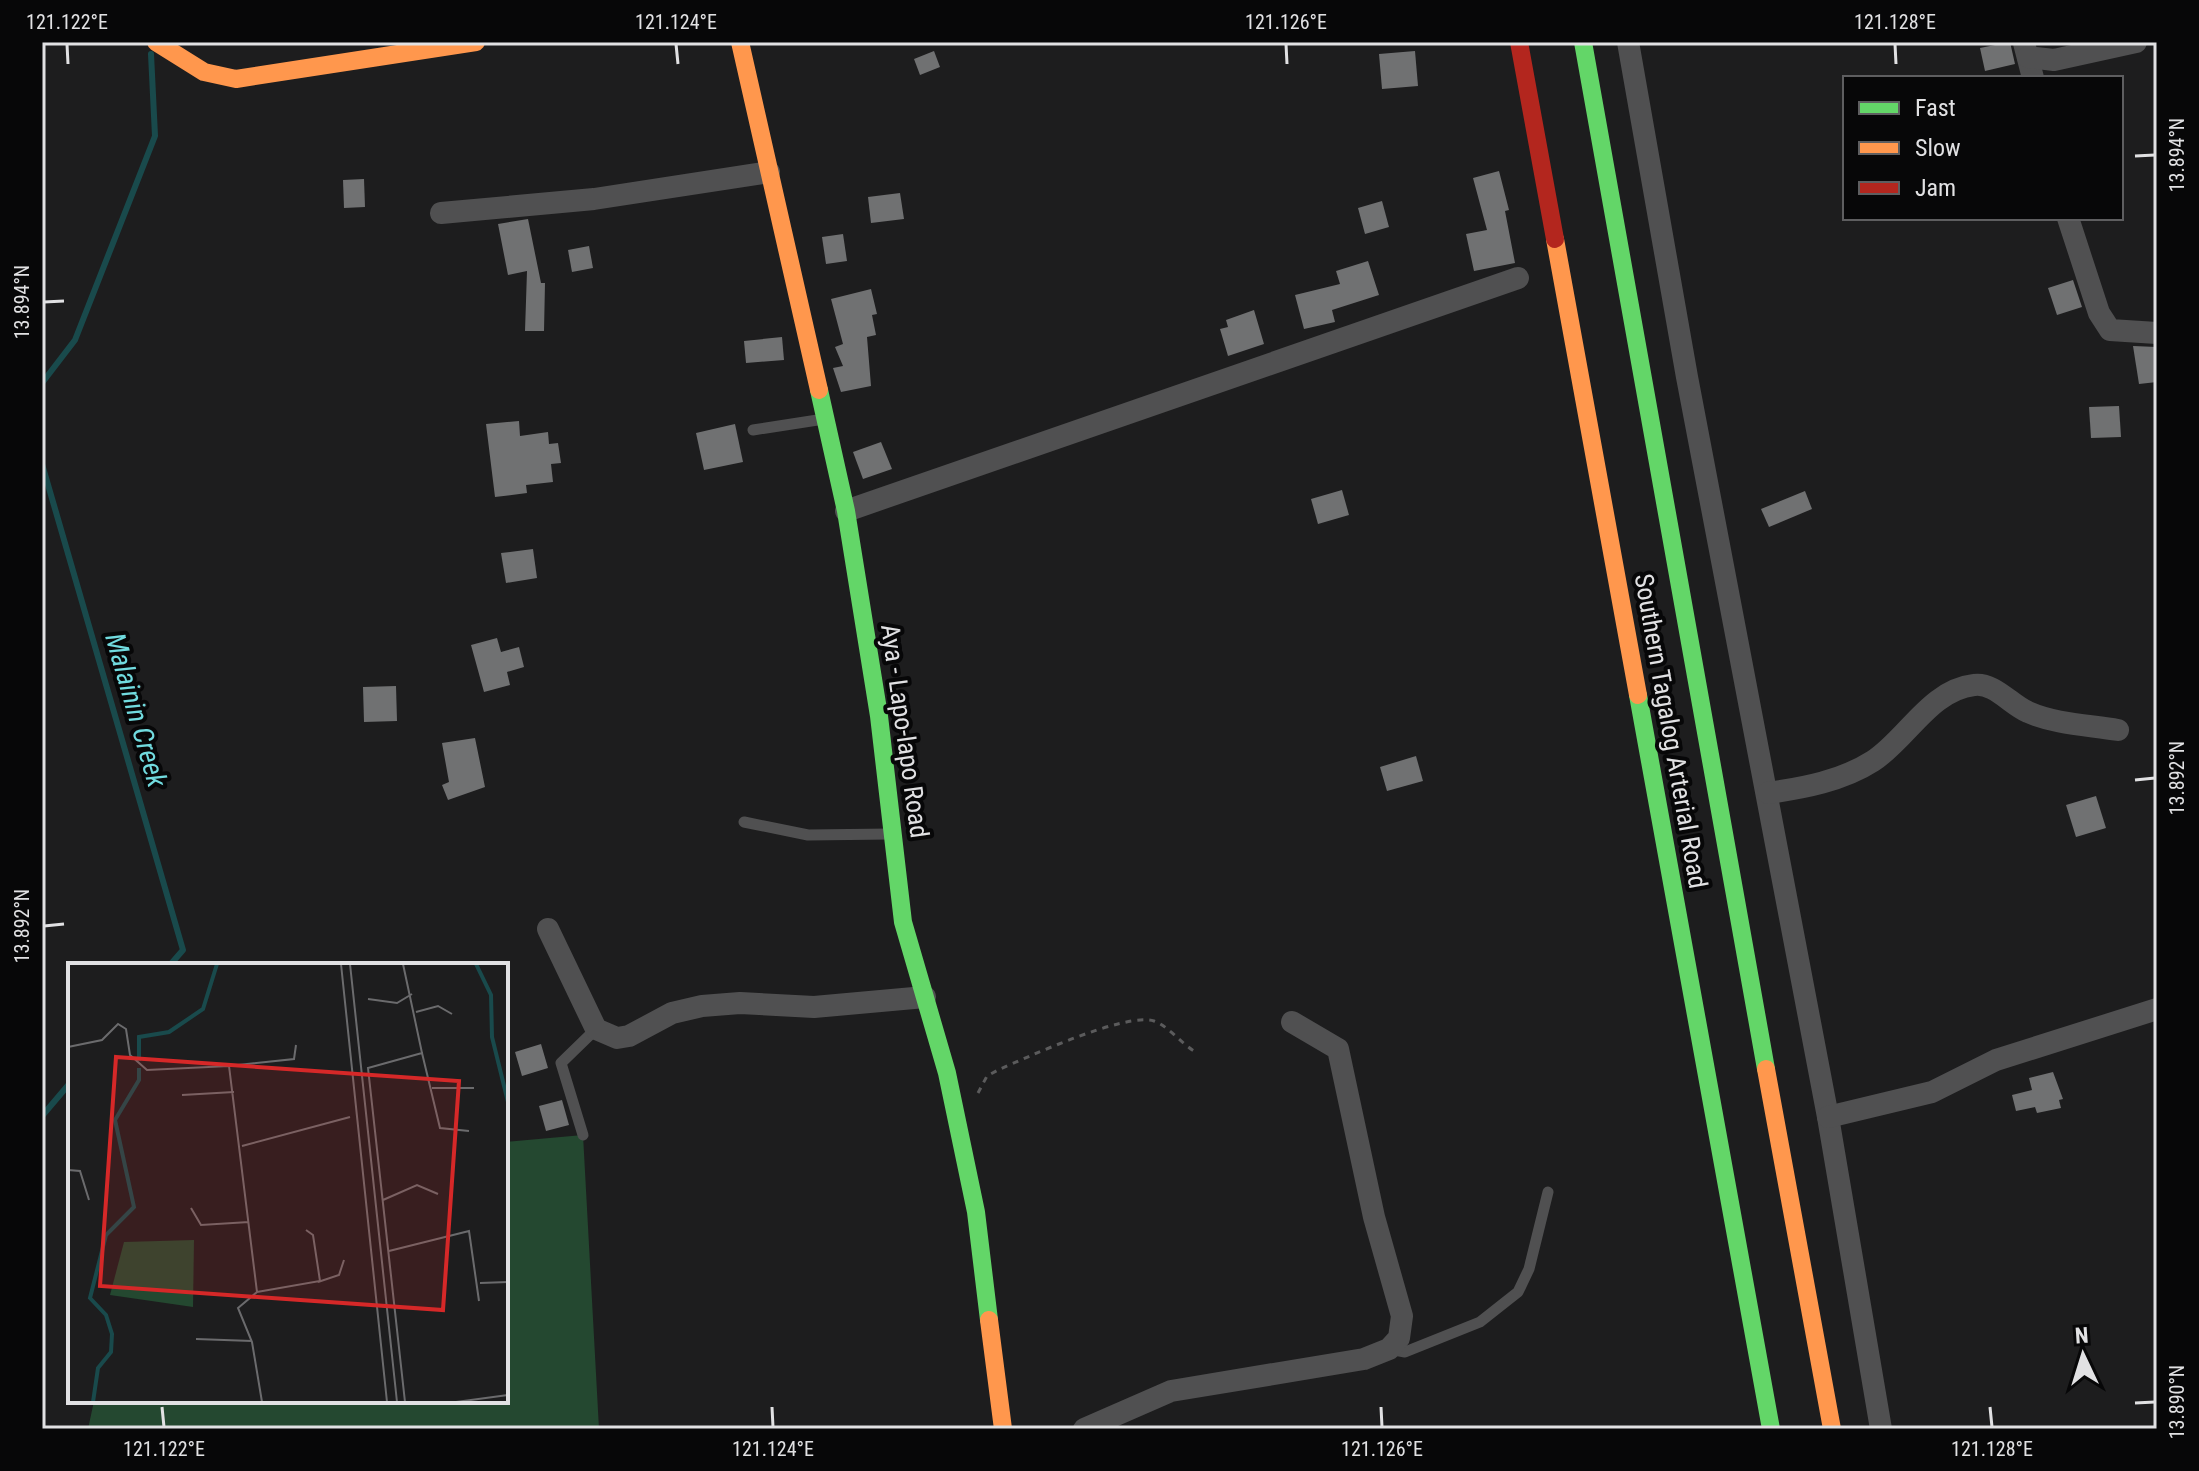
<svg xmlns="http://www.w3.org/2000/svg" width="2199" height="1471" font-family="'Roboto Condensed',sans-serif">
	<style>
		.green { fill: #244830 }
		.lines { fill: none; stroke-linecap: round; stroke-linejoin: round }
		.stream { stroke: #194a4c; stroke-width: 6 }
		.building { fill: #707172 }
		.path { stroke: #5b5b5c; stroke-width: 3; stroke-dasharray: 6 6; stroke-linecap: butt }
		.lane { stroke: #505051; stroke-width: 11 }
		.street { stroke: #505051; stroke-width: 22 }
		.fast { stroke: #63d668; stroke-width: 18 }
		.slow { stroke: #ff974d; stroke-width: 18 }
		.jam { stroke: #b3261e; stroke-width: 18 }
		.ticks { fill: none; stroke: #e1e1e3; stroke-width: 3 }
		.labels { text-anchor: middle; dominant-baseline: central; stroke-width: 8; stroke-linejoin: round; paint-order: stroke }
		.street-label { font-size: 26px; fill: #e1e1e3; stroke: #070708 }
		.water-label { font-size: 28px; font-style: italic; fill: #71dbdf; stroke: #070708 }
		.inset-river { fill: none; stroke: #194a4c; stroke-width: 4 }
		.inset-road { fill: none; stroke: #6b6b6d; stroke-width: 2 }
		.view { fill: #d62828; fill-opacity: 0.15; stroke: #d62828; stroke-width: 4 }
		.inset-edge { fill: none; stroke: #e1e1e3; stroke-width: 4 }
		.neatline { fill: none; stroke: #e1e1e3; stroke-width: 3 }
		.ticks-label { font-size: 20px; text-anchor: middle; fill: #e1e1e3 }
	</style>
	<rect width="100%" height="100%" fill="#1d1d1e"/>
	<polygon class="green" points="583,1135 599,1429 88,1429 94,1401 506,1401 506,1142"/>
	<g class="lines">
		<g class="stream">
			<polyline points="42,383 75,340 155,136 151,54"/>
			<polyline points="42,464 183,950 170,965"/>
			<polyline points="42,1116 70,1083"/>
		</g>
	</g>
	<g class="building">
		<polygon points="2010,42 2015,64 1985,71 1980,48"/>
		<polygon points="934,51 940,67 920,75 914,59"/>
		<polygon points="1415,51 1418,86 1382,89 1379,54"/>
		<polygon points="1499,171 1509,210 1505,211 1515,263 1474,271 1466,234 1487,230 1473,178"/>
		<polygon points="364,179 365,207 344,208 343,180"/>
		<polygon points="900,193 904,219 871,223 868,197"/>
		<polygon points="1382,201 1389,227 1365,234 1358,208"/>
		<polygon points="528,219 541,283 545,283 544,331 525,331 527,271 508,275 498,224"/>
		<polygon points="843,234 847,261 826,264 822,237"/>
		<polygon points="589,246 593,268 572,272 568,250"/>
		<polygon points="1368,261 1379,295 1332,310 1335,322 1304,329 1295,295 1340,284 1336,271"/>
		<polygon points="2073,280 2082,307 2057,315 2048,288"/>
		<polygon points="871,289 877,314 872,315 876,335 867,337 871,386 841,392 833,368 843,366 835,347 843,344 831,299"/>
		<polygon points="1254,310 1264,344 1228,356 1220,329 1228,327 1226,320"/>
		<polygon points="782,337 784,360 746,363 744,341"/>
		<polygon points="2133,346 2157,347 2157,382 2139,384"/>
		<polygon points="2119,406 2121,437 2091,438 2089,407"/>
		<polygon points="519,421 520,436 548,432 549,444 558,443 561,463 551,464 553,482 526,485 527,493 495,497 486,424"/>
		<polygon points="735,424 743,462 704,470 696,433"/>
		<polygon points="881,442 892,469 863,479 853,452"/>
		<polygon points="1342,490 1349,515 1318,524 1311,499"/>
		<polygon points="1805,491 1812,509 1769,527 1761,509"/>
		<polygon points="533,549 537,578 506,583 501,553"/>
		<polygon points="497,638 501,652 519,647 524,667 507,672 510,685 484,692 471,645"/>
		<polygon points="396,686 397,721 364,722 363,687"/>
		<polygon points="475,738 485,787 448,800 442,785 449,782 442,743"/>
		<polygon points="1416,756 1423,781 1387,791 1380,767"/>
		<polygon points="2096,796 2106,828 2076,837 2066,805"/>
		<polygon points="541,1044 548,1068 522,1076 515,1052"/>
		<polygon points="2053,1072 2063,1099 2059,1100 2061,1108 2037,1113 2035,1107 2016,1111 2012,1095 2032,1090 2029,1078"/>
		<polygon points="562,1100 569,1125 546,1131 539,1106"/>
	</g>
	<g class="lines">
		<path class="path" d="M 978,1093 L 987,1076 L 998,1070 C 1028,1057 1125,1012 1154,1021 C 1168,1026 1181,1043 1194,1051"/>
		<g class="lane">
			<polyline points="753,430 824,419"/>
			<polyline points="744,822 808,835 890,834"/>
			<polyline points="583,1135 561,1063 596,1029"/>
			<polyline points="1389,1349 1405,1352 1480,1322 1518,1292 1529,1269 1548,1192"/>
		</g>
		<g class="street">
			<polyline points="1628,42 1687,377 1828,1117 1881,1429"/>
			<polyline points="2024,43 2033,78"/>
			<polyline points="2028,57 2054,60 2136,42"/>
			<polyline points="441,213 594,199 769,172"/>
			<polyline points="2068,218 2099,313 2110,330 2157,333"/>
			<polyline points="846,511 1518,278"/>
			<path d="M 1768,793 C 1803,788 1842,781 1873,761 C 1907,739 1930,690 1974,685 C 1994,682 2011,705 2028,712 C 2055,724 2088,725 2118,730"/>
			<polyline points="548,929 596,1029 617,1038 629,1036 672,1013 702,1006 740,1003 814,1007 925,997"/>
			<polyline points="1828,1117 1932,1092 1996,1060 2157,1009"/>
			<polyline points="1084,1429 1171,1391 1364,1359 1389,1349 1399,1338 1402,1316 1374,1217 1338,1049 1292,1022"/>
		</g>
		<g class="fast">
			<polyline points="1583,42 1766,1069"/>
			<polyline points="819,390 846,511 879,716 903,922 947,1073 976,1212 989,1320"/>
			<polyline points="1638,695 1771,1429"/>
		</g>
		<g class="slow">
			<polyline points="156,42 204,72 236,79 476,42"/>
			<polyline points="740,42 819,390"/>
			<polyline points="1555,239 1638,695"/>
			<polyline points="1766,1069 1832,1429"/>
			<polyline points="989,1320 1003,1429"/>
		</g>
		<polyline class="jam" points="1519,42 1555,239"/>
	</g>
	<path class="ticks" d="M 67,44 L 68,64M 676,44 L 678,64M 1286,44 L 1287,64M 1895,44 L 1896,64M 2135,156 L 2155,155M 44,302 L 64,301M 2135,780 L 2155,778M 44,926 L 64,924M 2135,1403 L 2155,1402M 162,1407 L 164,1427M 772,1407 L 773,1427M 1381,1407 L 1382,1427M 1990,1407 L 1992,1427"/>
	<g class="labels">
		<g class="street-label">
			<text transform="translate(905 731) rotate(82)">Aya - Lapo-lapo Road</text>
			<text transform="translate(1671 731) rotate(80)">Southern Tagalog Arterial Road</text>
		</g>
		<g class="water-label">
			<text transform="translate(136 710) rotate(74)">Malainin Creek</text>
		</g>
	</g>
	<g transform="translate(68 963)">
		<rect width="440" height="440" fill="#1d1d1e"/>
		<path d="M 126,277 L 125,344 L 42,332 L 56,279 Z" fill="#244830"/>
		<path class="inset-river" d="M 408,1 L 423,32 L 424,74 L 440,139M 71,98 L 71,74 L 101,69 L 135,46 L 149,1M 25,439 L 30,405 L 43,389 L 44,371 L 38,352 L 22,335 L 38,272 L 66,244 L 47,157 L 71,117 L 71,105"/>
		<path class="inset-road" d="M 273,1 L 319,439M 282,1 L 329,439M 335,1 L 354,90 L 300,105 L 337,439M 300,36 L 329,40 L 344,31M 348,49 L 370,43 L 384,51M 0,84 L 34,77 L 50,61 L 58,66 L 62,92 L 79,107 L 161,103 L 189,329 L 170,345 L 184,379 L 194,439M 354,90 L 372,165 L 401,168M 161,103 L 226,96 L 228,82M 364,125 L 406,125M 114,132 L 166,129M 174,183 L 282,154M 0,207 L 12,208 L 21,237M 315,237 L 349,222 L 370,231M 123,245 L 133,262 L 181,259M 321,288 L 401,268 L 411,338M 250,319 L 271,312 L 276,297M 412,320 L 440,319M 189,329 L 252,318 L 245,272 L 238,267M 128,376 L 184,378M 388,439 L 440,432"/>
		<path class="view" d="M 48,94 L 391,118 L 375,347 L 32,323 Z"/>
		<rect width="440" height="440" class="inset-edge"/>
	</g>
	<rect width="2199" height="1471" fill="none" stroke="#070708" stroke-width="88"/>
	<rect x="1843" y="76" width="280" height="144" fill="#070708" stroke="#5e5e60" stroke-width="2"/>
	<rect x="1859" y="102" width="40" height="12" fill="#63d668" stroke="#5e5e60" stroke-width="2"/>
	<text x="1915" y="116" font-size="24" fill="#e1e1e3">Fast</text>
	<rect x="1859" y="142" width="40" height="12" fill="#ff974d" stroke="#5e5e60" stroke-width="2"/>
	<text x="1915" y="156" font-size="24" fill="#e1e1e3">Slow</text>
	<rect x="1859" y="182" width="40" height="12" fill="#b3261e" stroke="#5e5e60" stroke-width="2"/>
	<text x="1915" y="196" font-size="24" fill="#e1e1e3">Jam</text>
	<g transform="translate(2083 1355) rotate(356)" stroke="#070708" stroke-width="6" paint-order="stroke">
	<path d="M0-6L14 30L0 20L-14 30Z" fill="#e1e1e3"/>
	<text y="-12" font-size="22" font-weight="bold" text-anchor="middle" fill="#e1e1e3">N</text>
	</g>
	<rect x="44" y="44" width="2111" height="1383" class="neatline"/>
	<g class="ticks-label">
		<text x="67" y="29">121.122°E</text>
		<text x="676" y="29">121.124°E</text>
		<text x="1286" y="29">121.126°E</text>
		<text x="1895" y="29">121.128°E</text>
		<text transform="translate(2177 155) rotate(-90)" y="7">13.894°N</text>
		<text transform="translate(22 302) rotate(-90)" y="7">13.894°N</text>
		<text transform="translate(2177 778) rotate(-90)" y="7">13.892°N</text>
		<text transform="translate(22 926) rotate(-90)" y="7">13.892°N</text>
		<text transform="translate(2177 1402) rotate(-90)" y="7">13.890°N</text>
		<text x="164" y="1456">121.122°E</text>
		<text x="773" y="1456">121.124°E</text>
		<text x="1382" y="1456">121.126°E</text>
		<text x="1992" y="1456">121.128°E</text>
	</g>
</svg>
